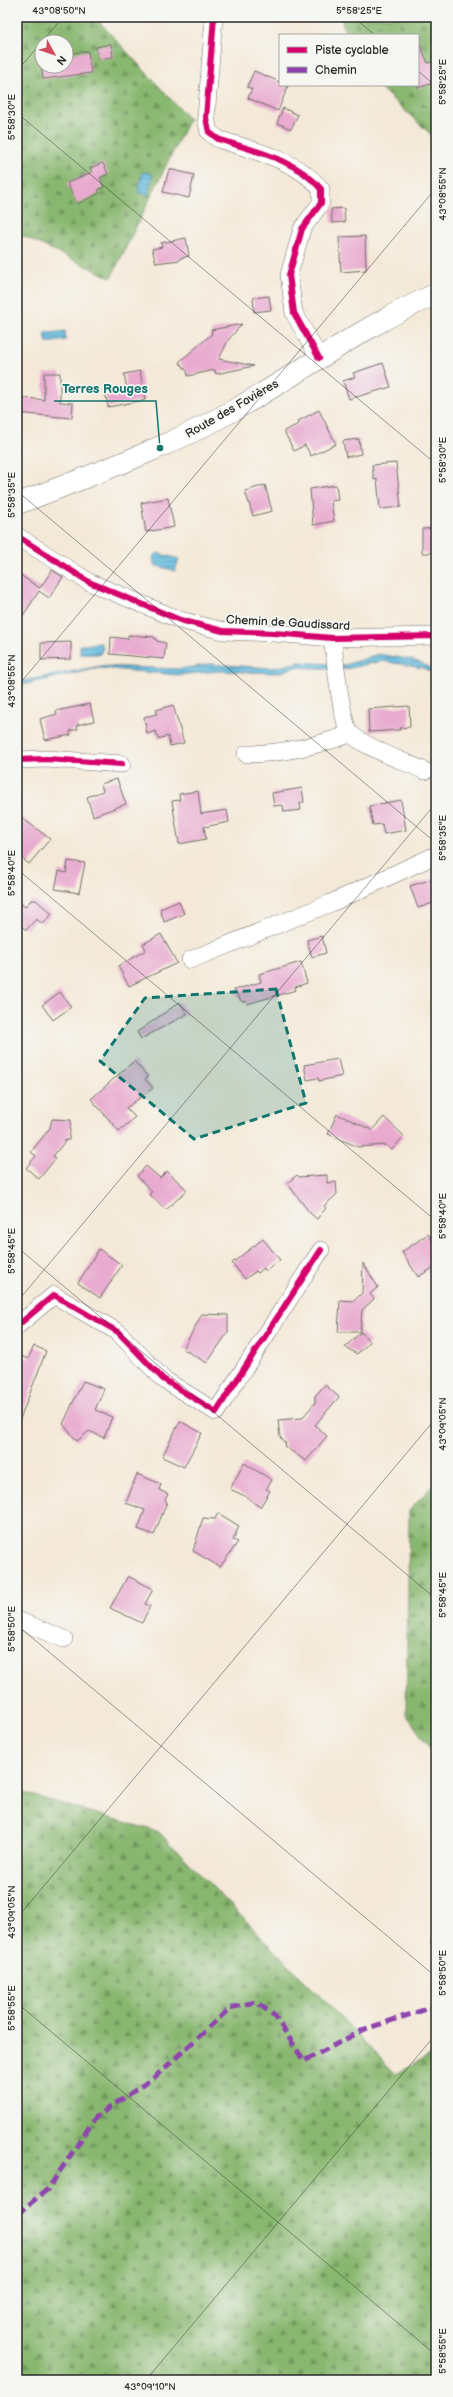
<svg xmlns="http://www.w3.org/2000/svg" width="453" height="2397" font-family="'Balsamiq Sans',sans-serif">
	<style>
		.forest { fill: url(#forest-firs); stroke: #5a714e; fill-rule: evenodd }
		.water { fill: url(#water-rules); stroke: #467284 }
		.building { fill: #e8aacf }
		.lines { fill: none; stroke-linecap: round; stroke-linejoin: round }
		.minor-casing { stroke: #716e68; stroke-width: 18 }
		.major-casing { stroke: #716e68; stroke-width: 22 }
		.minor { stroke: #fff; stroke-width: 17 }
		.major { stroke: #fff; stroke-width: 21 }
		.quiet { stroke: #8e44ad; stroke-width: 5; stroke-dasharray: 10 5; stroke-linecap: butt }
		.cycleway-casing { stroke: #f6f6f2; stroke-width: 8 }
		.cycleway { stroke: #d6006c; stroke-width: 6 }
		.marked { fill: #0f766e; fill-opacity: 0.2; stroke: #0f766e; stroke-width: 3; stroke-dasharray: 8 5; stroke-linejoin: round }
		.ticks { fill: none; stroke: #2b2b2b; stroke-width: 1; stroke-opacity: 0.45 }
		.labels { text-anchor: middle; dominant-baseline: central; stroke-width: 3.5; stroke-linejoin: round; paint-order: stroke }
		.street-label { font-size: 12px; fill: #2b2b2b; stroke: #f6f6f2 }
		.leader { fill: none; stroke: #0f766e; stroke-width: 1.5 }
		.callout-dot { fill: #0f766e; stroke: #f6f6f2; stroke-width: 1.5 }
		.callout-label { font-size: 13px; text-anchor: middle; font-weight: bold; fill: #0f766e; stroke: #f6f6f2; stroke-width: 3.5; stroke-linejoin: round; paint-order: stroke }
		.neatline { fill: none; stroke: #2b2b2b; stroke-width: 1.5 }
		.ticks-label { font-size: 10px; text-anchor: middle; fill: #2b2b2b }
	</style>
	<defs>
		<pattern id="forest-firs" width="22" height="20" patternUnits="userSpaceOnUse"><rect width="22" height="20" fill="#88b770"/><path d="M5 1l3.5 6h-7zM16 11l3.5 6h-7z" fill="#6f955c"/></pattern>
		<pattern id="water-rules" width="6" height="5" patternUnits="userSpaceOnUse"><rect width="6" height="5" fill="#61bade"/><path d="M0 2.5h6" fill="none" stroke="#5097b4"/></pattern>
	</defs>
	<rect width="100%" height="100%" fill="#f6f6f2"/>
	<filter id="ink" filterUnits="userSpaceOnUse"><feTurbulence type="fractalNoise" baseFrequency=".025" numOctaves="2"/><feDisplacementMap in="SourceGraphic" scale="8" xChannelSelector="R" yChannelSelector="G"/><feConvolveMatrix kernelMatrix="1 2 1 2 8 2 1 2 1" color-interpolation-filters="sRGB"/></filter>
	<filter id="wash" filterUnits="userSpaceOnUse"><feTurbulence type="fractalNoise" baseFrequency=".012" numOctaves="4" result="noise"/><feDisplacementMap in="SourceGraphic" scale="16" xChannelSelector="R" yChannelSelector="G"/><feGaussianBlur stdDeviation="0.9" result="paint"/><feColorMatrix in="noise" values="0 0 0 0 0 0 0 0 0 0 0 0 0 0 0 0 0 1.4 0 .05"/><feComposite in="paint" operator="in"/></filter>
	<g filter="url(#wash)">
		<rect width="100%" height="100%" fill="#f4e9d8"/>
		<g class="forest">
			<path d="M 17,17 L 95,17 L 189,119 L 111,278 L 17,233 ZM 42,42 L 66,42 L 66,66 L 42,66 Z"/>
			<polygon points="341,17 436,17 436,139 377,85 418,85 418,35 346,35"/>
			<polygon points="436,1482 436,1757 406,1714 409,1511"/>
			<polygon points="17,1791 159,1832 396,2074 436,2052 436,2380 17,2380"/>
		</g>
		<g class="water">
			<polygon points="142,172 153,174 148,195 138,193"/>
			<polygon points="47,331 51,333 65,331 66,340 47,343 45,333"/>
			<polygon points="157,553 179,559 175,571 154,565 153,557"/>
			<polygon points="101,643 103,648 100,654 80,654 80,645"/>
			<polygon points="378,654 413,660 436,670 436,675 423,668 382,661 341,670 296,667 277,673 219,671 178,675 99,668 17,686 17,682 101,666 180,669 210,664 272,668 299,662 345,665"/>
		</g>
		<g id="blocks">
			<g class="building">
				<polygon points="418,40 428,63 436,61 436,82 418,88"/>
				<polygon points="111,44 113,57 98,59 96,47"/>
				<polygon points="88,51 91,73 43,79 40,58 42,58 42,66 66,66 66,54"/>
				<polygon points="254,71 280,82 280,85 288,86 278,111 248,98 252,89 247,87"/>
				<polygon points="283,108 298,115 291,129 277,123"/>
				<polygon points="103,163 108,174 100,178 104,187 98,190 100,193 77,204 67,183 92,172 90,168"/>
				<polygon points="169,169 194,175 189,198 163,192"/>
				<polygon points="344,208 345,222 332,223 331,209"/>
				<polygon points="365,236 366,270 341,272 339,237"/>
				<polygon points="186,238 189,256 180,258 180,260 156,263 152,249 162,247 161,243"/>
				<polygon points="269,296 271,310 254,312 253,298"/>
				<polygon points="242,324 229,339 219,359 254,366 216,374 215,370 188,376 187,371 179,362 212,334 211,330"/>
				<polygon points="383,363 391,387 349,399 343,381 355,377 353,373"/>
				<polygon points="140,371 145,400 108,407 105,392 127,389 124,374"/>
				<polygon points="44,373 60,373 60,402 73,403 72,418 17,413 17,397 44,400"/>
				<polygon points="319,410 336,444 311,456 305,445 294,451 284,431 299,424 298,421"/>
				<polygon points="359,439 361,454 346,457 343,441"/>
				<polygon points="396,463 401,507 380,509 377,479 374,480 372,465"/>
				<polygon points="265,485 272,511 253,516 245,491"/>
				<polygon points="336,485 338,500 331,501 334,521 313,525 310,489"/>
				<polygon points="168,498 174,527 146,532 141,503"/>
				<polygon points="436,528 436,553 422,553 422,529"/>
				<polygon points="52,570 63,577 49,598 39,591 17,625 17,573 40,588"/>
				<polygon points="128,635 154,637 157,641 166,643 164,659 110,654 111,637 128,639"/>
				<polygon points="71,642 71,659 41,660 41,643"/>
				<polygon points="90,704 94,721 77,725 78,729 70,731 71,735 45,740 40,719 57,714 56,711"/>
				<polygon points="173,705 184,743 170,746 168,736 158,739 156,731 147,734 144,717 157,714 156,710"/>
				<polygon points="409,706 410,727 400,728 400,730 369,732 368,709"/>
				<polygon points="117,779 126,804 93,816 87,797 103,791 101,784"/>
				<polygon points="302,788 304,802 300,803 301,810 284,812 283,805 274,806 272,793"/>
				<polygon points="198,791 201,814 227,810 229,822 204,827 206,839 179,844 172,801 180,800 179,794"/>
				<polygon points="401,800 406,830 384,834 382,824 373,825 369,806"/>
				<polygon points="17,814 50,839 29,864 17,854"/>
				<polygon points="68,861 85,863 79,893 55,889 59,871 66,873"/>
				<polygon points="436,878 436,902 418,908 410,886"/>
				<polygon points="17,900 25,907 31,900 36,900 52,914 43,924 36,919 26,930 17,921"/>
				<polygon points="179,901 184,914 164,922 160,909"/>
				<polygon points="161,934 177,963 129,986 118,966 146,950 143,944"/>
				<polygon points="322,936 326,953 312,957 307,940"/>
				<polygon points="301,962 307,983 295,987 296,990 247,1004 246,1001 242,1002 234,990 261,982 259,974"/>
				<polygon points="60,992 71,1007 53,1020 42,1005"/>
				<polygon points="180,1002 187,1014 141,1039 137,1032"/>
				<polygon points="338,1059 342,1076 319,1081 318,1078 307,1080 304,1065"/>
				<polygon points="134,1061 148,1077 145,1079 153,1088 126,1108 135,1117 119,1131 91,1099"/>
				<polygon points="337,1114 372,1130 384,1117 404,1136 392,1150 386,1145 358,1147 328,1134"/>
				<polygon points="52,1119 71,1120 69,1140 66,1140 53,1156 56,1158 39,1179 26,1168 36,1156 31,1152 50,1128"/>
				<polygon points="146,1166 160,1178 167,1171 187,1190 166,1210 149,1194 152,1192 137,1176"/>
				<polygon points="297,1175 299,1177 327,1175 327,1183 336,1182 337,1194 324,1206 326,1208 317,1219 310,1213 287,1183"/>
				<polygon points="428,1234 436,1246 436,1266 418,1277 402,1252"/>
				<polygon points="263,1239 280,1260 266,1271 264,1268 258,1273 256,1271 245,1279 232,1263"/>
				<polygon points="99,1249 122,1265 100,1298 78,1283"/>
				<polygon points="363,1263 378,1287 370,1294 374,1299 362,1310 360,1332 338,1332 340,1300 354,1301 362,1293"/>
				<polygon points="202,1314 228,1315 228,1332 207,1363 183,1349"/>
				<polygon points="361,1332 370,1342 357,1354 345,1347"/>
				<polygon points="34,1346 46,1351 17,1427 17,1381 22,1370 17,1367 17,1354 28,1359"/>
				<polygon points="83,1381 104,1389 95,1410 112,1417 104,1438 89,1431 77,1441 63,1424"/>
				<polygon points="325,1385 339,1397 315,1425 327,1436 306,1461 284,1446 286,1444 280,1437 278,1420 302,1418 315,1403 315,1396"/>
				<polygon points="180,1421 202,1433 184,1467 162,1457"/>
				<polygon points="244,1463 272,1480 266,1489 270,1491 260,1507 245,1496 230,1489"/>
				<polygon points="137,1474 161,1484 159,1490 168,1494 165,1500 167,1502 154,1535 138,1529 145,1510 126,1503"/>
				<polygon points="218,1513 239,1526 233,1540 238,1542 220,1567 193,1551 203,1518 215,1519"/>
				<polygon points="128,1576 153,1589 145,1604 150,1606 142,1623 110,1608"/>
			</g>
		</g>
	</g>
	<g filter="url(#ink)">
		<use href="#blocks" fill-opacity="0" stroke="#716e68" stroke-width="1"/>
		<g class="lines">
			<g class="minor-casing">
				<g id="minor">
					<path d="M 214,17 L 206,118 L 209,132 L 218,139 C 254,151 296,159 321,189 L 321,203 L 302,229 L 289,275 L 294,313 L 319,358"/>
					<polyline points="17,536 89,582 180,620 223,631 274,633 332,638 436,636"/>
					<path d="M 332,638 C 335,656 341,724 351,734 C 366,748 406,762 425,771"/>
					<path d="M 246,754 C 282,754 316,746 350,734"/>
					<polyline points="17,760 47,759 122,764"/>
					<polyline points="190,960 331,903 436,855"/>
					<polyline points="17,1326 54,1295 118,1332 163,1379 216,1412 321,1250"/>
					<polyline points="17,1620 64,1639"/>
				</g>
			</g>
			<g class="major-casing">
				<path id="major" d="M 17,504 C 91,475 165,449 234,410 C 302,372 364,325 436,294"/>
			</g>
			<use href="#minor" class="minor"/>
			<use href="#major" class="major"/>
			<g class="quiet">
				<polyline points="431,1941 436,1942"/>
				<polyline points="17,2214 48,2189 96,2117 156,2076 230,2008 256,2002 275,2016 304,2061 365,2029 427,2009 436,2009"/>
			</g>
			<g class="cycleway-casing">
				<g id="cycleway">
					<path d="M 214,17 L 206,118 L 209,132 L 218,139 C 254,151 296,159 321,189 L 321,203 L 302,229 L 289,275 L 294,313 L 319,358"/>
					<polyline points="17,536 89,582 180,620 223,631 274,633 332,638 436,636"/>
					<polyline points="17,760 47,759 122,764"/>
					<polyline points="17,1326 54,1295 118,1332 163,1379 216,1412 321,1250"/>
				</g>
			</g>
			<use href="#cycleway" class="cycleway"/>
		</g>
	</g>
	<path class="marked" d="M 276,989 L 306,1103 L 194,1139 L 100,1061 L 145,998 Z"/>
	<path class="ticks" d="M 353,17 L 375,35M 17,71 L 63,17M 418,71 L 436,86M 17,113 L 436,464M 17,491 L 436,843M 17,687 L 436,188M 17,869 L 436,1221M 17,1247 L 436,1599M 17,1302 L 436,803M 17,1625 L 436,1977M 17,1918 L 436,1418M 17,2003 L 436,2355M 146,2380 L 436,2034"/>
	<g class="labels">
		<g class="street-label">
			<text transform="translate(232 409) rotate(-30)">Route des Favières</text>
			<text transform="translate(288 623) rotate(3)">Chemin de Gaudissard</text>
		</g>
	</g>
	<path class="leader" d="M160 448L156 401H54"/>
	<circle class="callout-dot" cx="160" cy="448" r="4"/>
	<g class="callout-label">
		<text x="105" y="393">Terres Rouges</text>
	</g>
	<rect width="453" height="2397" fill="none" stroke="#f6f6f2" stroke-width="44"/>
	<rect x="279" y="34" width="140" height="52" fill="#f6f6f2" stroke="#a5a5a2"/>
	<rect x="287" y="47" width="20" height="6" fill="#d6006c" stroke="#a5a5a2"/>
	<text x="315" y="54" font-size="12" fill="#2b2b2b">Piste cyclable</text>
	<rect x="287" y="67" width="20" height="6" fill="#8e44ad" stroke="#a5a5a2"/>
	<text x="315" y="74" font-size="12" fill="#2b2b2b">Chemin</text>
	<g transform="translate(54 54) rotate(130)"><circle r="19" fill="#f6f6f2" stroke="#a5a5a2"/>
	<path d="M0-3L7 15L0 10L-7 15Z" fill="#d1495b"/>
	<text y="-6" font-size="11" font-weight="bold" text-anchor="middle" fill="#2b2b2b">N</text>
	</g>
	<rect x="22" y="22" width="409" height="2353" class="neatline"/>
	<g class="ticks-label">
		<text x="59" y="14">43°08'50"N</text>
		<text x="359" y="14">5°58'25"E</text>
		<text transform="translate(442 82) rotate(-90)" y="4">5°58'25"E</text>
		<text transform="translate(11 117) rotate(-90)" y="4">5°58'30"E</text>
		<text transform="translate(442 194) rotate(-90)" y="4">43°08'55"N</text>
		<text transform="translate(442 460) rotate(-90)" y="4">5°58'30"E</text>
		<text transform="translate(11 495) rotate(-90)" y="4">5°58'35"E</text>
		<text transform="translate(11 681) rotate(-90)" y="4">43°08'55"N</text>
		<text transform="translate(442 838) rotate(-90)" y="4">5°58'35"E</text>
		<text transform="translate(11 873) rotate(-90)" y="4">5°58'40"E</text>
		<text transform="translate(442 1216) rotate(-90)" y="4">5°58'40"E</text>
		<text transform="translate(11 1251) rotate(-90)" y="4">5°58'45"E</text>
		<text transform="translate(442 1424) rotate(-90)" y="4">43°09'05"N</text>
		<text transform="translate(442 1595) rotate(-90)" y="4">5°58'45"E</text>
		<text transform="translate(11 1629) rotate(-90)" y="4">5°58'50"E</text>
		<text transform="translate(11 1912) rotate(-90)" y="4">43°09'05"N</text>
		<text transform="translate(442 1973) rotate(-90)" y="4">5°58'50"E</text>
		<text transform="translate(11 2008) rotate(-90)" y="4">5°58'55"E</text>
		<text transform="translate(442 2351) rotate(-90)" y="4">5°58'55"E</text>
		<text x="150" y="2390">43°09'10"N</text>
	</g>
</svg>
